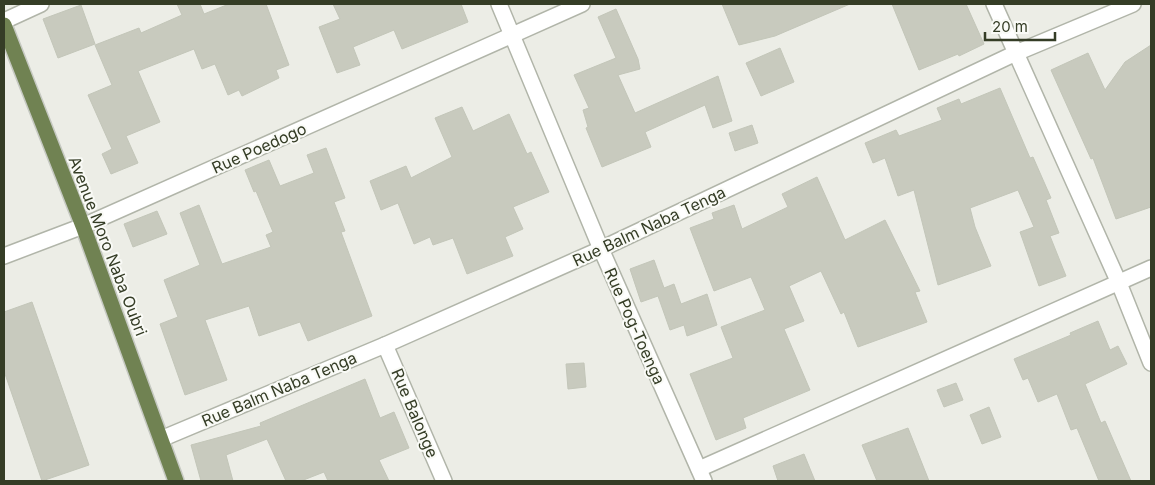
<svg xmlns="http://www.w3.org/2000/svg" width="1155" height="485" font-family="Inter,sans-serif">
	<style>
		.building { fill: #c8cabe; stroke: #c3c6b9 }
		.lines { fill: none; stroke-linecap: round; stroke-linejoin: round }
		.minor-casing { stroke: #b1b5a9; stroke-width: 18 }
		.trunk-casing { stroke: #c6c9c2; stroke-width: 18 }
		.minor { stroke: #fff; stroke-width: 15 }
		.trunk { stroke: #708252; stroke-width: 15 }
		.labels { text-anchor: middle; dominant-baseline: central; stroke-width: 4; stroke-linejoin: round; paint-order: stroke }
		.street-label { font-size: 16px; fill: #353d26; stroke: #f9faf6 }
	</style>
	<rect width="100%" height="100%" fill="#ecede6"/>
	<g class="building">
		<polygon points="177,4 200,4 204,14 229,4 266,4 289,65 276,70 279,78 242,96 239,90 228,95 215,64 202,69 194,49 138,71 160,122 126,136 138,163 111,174 102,154 112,149 88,95 112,85 95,45 139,28 141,33 182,15"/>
		<polygon points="333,4 461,4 468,22 402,49 394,30 353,47 360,65 337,73 319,27 340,19"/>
		<polygon points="722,4 850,4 775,36 739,45"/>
		<polygon points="892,4 966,4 984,44 959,56 958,54 919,70"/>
		<polygon points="81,5 95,44 58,58 43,19"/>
		<polygon points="616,9 638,59 640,69 618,75 635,113 718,76 732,121 713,128 705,105 645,132 651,147 602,167 586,128 588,127 583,110 589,108 574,75 616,58 598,17"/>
		<polygon points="1151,45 1151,207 1116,219 1093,158 1091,159 1051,70 1088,53 1105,90 1125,62"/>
		<polygon points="780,48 794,82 761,96 746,63"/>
		<polygon points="1000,88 1030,158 1033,157 1051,198 1046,200 1059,233 1050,236 1066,276 1039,286 1020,232 1034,227 1018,190 970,208 975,227 991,266 938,285 914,190 898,196 885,158 873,163 865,143 896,130 899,136 942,120 937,108 959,99 961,104"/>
		<polygon points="462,107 473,131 509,114 527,154 531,152 549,192 513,207 523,229 505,237 513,256 467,274 453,238 433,245 430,237 414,244 398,203 381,210 370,181 406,166 411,178 452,157 435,118"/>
		<polygon points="752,125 758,143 735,151 729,133"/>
		<polygon points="326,148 345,198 334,202 345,231 341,232 372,316 308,341 300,322 259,336 249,306 205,320 227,380 185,395 160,324 178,317 164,280 200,265 180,213 199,205 222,264 271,247 266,235 273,232 256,191 254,192 245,170 269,160 280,186 314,173 307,155"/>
		<polygon points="817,177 845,240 885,220 920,291 915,292 927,322 858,347 844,312 841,314 821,271 789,286 804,321 784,329 810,390 743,418 746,428 716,440 690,374 733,358 721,327 765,310 751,277 714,291 690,228 714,219 712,213 734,205 742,229 788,207 782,194"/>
		<polygon points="157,211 167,234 133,247 124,224"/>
		<polygon points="654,260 664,288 674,284 681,304 707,294 717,325 687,336 684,325 670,330 658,296 641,302 630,269"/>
		<polygon points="32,302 89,465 42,481 4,371 4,312"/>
		<polygon points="1098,321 1110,350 1118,346 1127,364 1085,384 1101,423 1105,421 1131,481 1099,481 1077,428 1071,430 1057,394 1038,402 1028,378 1023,380 1014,359 1071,335 1070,333"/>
		<polygon points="584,363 586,387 568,389 566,364"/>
		<polygon points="365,379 380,418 394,412 409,448 379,460 389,481 328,481 324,472 301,481 286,481 267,439 226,455 233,481 201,481 191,445 261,426 260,423"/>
		<polygon points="956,383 963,400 944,407 937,390"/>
		<polygon points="989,407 1001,437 982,444 970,415"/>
		<polygon points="908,428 929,481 877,481 862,445"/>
		<polygon points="804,454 815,481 778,481 773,466"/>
	</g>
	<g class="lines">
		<g class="minor-casing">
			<g id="minor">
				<polyline points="499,4 601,249 704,481"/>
				<polyline points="994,4 1119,283 1151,363"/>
				<polyline points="4,21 41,4"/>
				<polyline points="4,256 83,226 582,4"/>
				<polyline points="385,345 444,481"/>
				<polyline points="161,439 385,345 601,249 1016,53 1133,4"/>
				<polyline points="699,469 1151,268"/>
			</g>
		</g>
		<g class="trunk-casing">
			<polyline id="trunk" points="4,25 83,226 176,481"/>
		</g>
		<use href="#minor" class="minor"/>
		<use href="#trunk" class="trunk"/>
	</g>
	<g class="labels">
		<g class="street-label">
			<text transform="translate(259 148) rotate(-24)">Rue Poedogo</text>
			<text transform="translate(649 226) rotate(-25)">Rue Balm Naba Tenga</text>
			<text transform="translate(108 246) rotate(69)">Avenue Moro Naba Oubri</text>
			<text transform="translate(635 326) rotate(66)">Rue Pog-Toenga</text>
			<text transform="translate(279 389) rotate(-23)">Rue Balm Naba Tenga</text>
			<text transform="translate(415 413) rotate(67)">Rue Balonge</text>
		</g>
	</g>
	<rect width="1155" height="485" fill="none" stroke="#353d26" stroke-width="10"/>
	<path d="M985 32v8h70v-8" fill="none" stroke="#353d26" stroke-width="2.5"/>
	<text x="992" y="32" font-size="15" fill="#353d26" stroke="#f9faf6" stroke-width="4" paint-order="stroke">20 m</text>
</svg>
